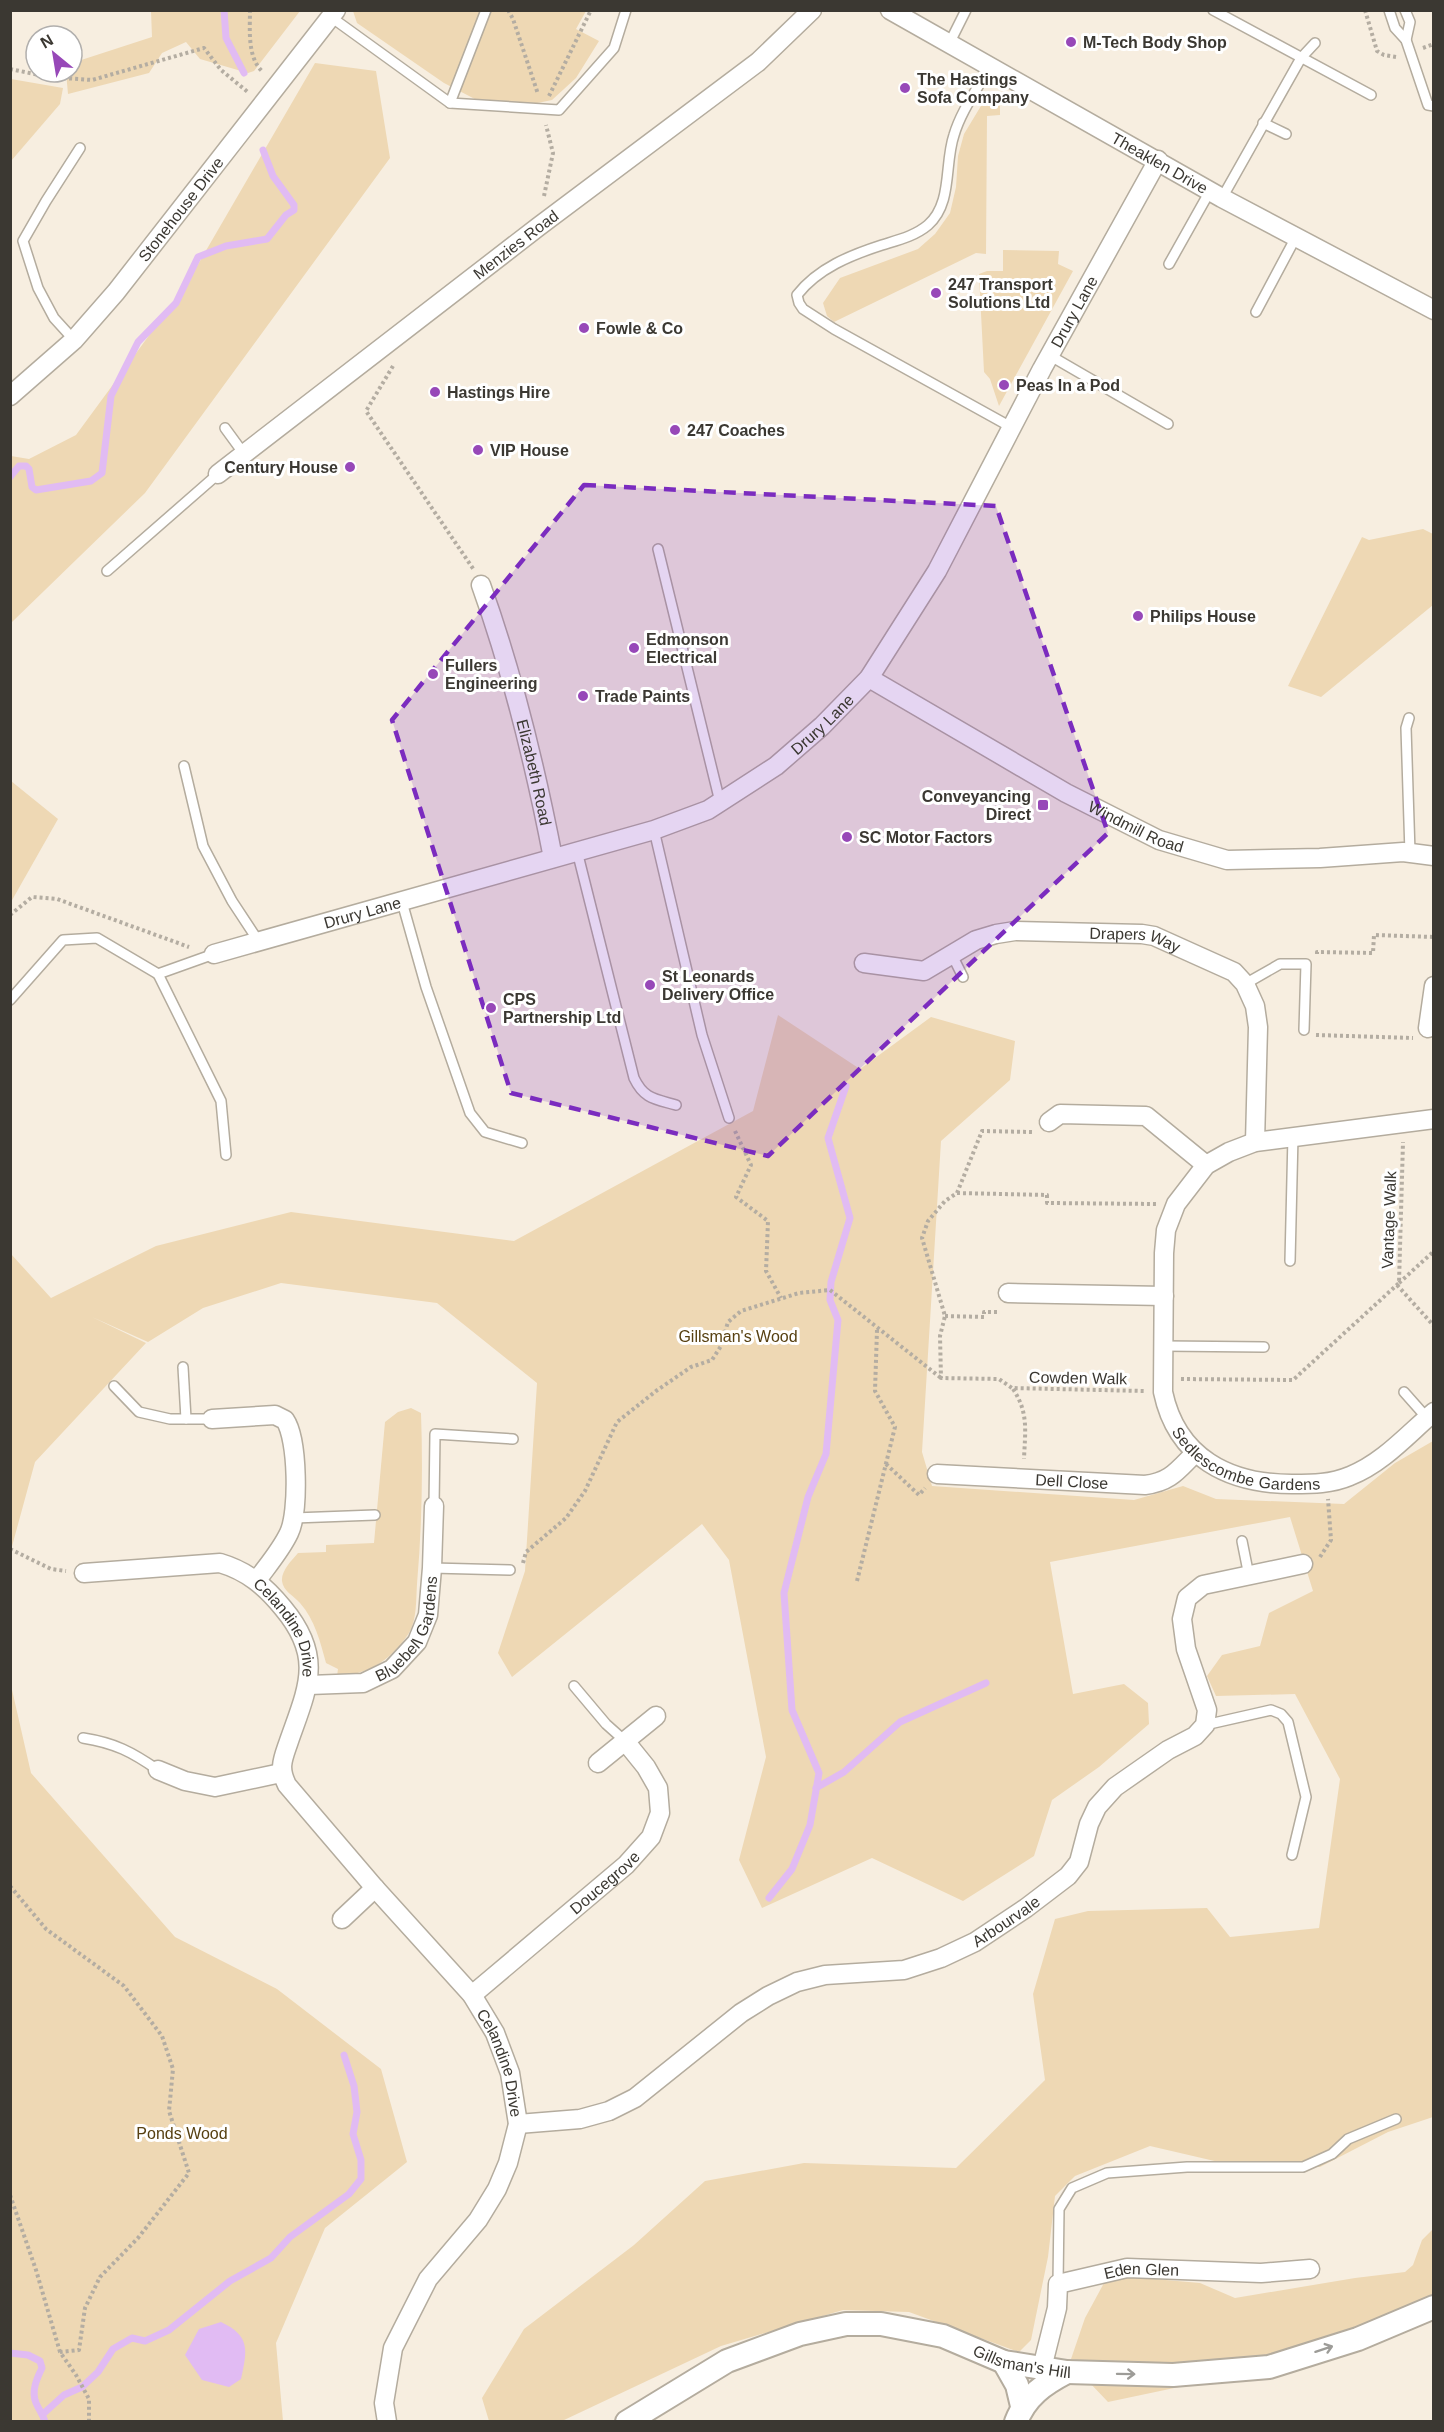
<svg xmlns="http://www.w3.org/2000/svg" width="1444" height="2432" font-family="Helvetica,sans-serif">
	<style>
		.green { fill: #eed8b4 }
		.water { fill: #e1bbf3 }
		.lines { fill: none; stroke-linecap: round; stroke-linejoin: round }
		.stream { stroke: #e1bbf3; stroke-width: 7 }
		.service-casing { stroke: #b4ac9e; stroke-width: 12 }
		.minor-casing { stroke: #b4ac9e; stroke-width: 21 }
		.tertiary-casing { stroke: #b4ac9e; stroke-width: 26 }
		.path { stroke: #b4ada2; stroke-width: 4; stroke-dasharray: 3 3; stroke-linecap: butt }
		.service { stroke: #fff; stroke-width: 9 }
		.minor { stroke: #fff; stroke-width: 18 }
		.tertiary { stroke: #fff; stroke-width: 22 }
		.oneway { stroke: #9d9c98 }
		.marked { fill: #7b2cbf; fill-opacity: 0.2; stroke: #7b2cbf; stroke-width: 4.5; stroke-dasharray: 12 8; stroke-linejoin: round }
		.poi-dot { fill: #9748b8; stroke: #fff; stroke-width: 2 }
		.labels { text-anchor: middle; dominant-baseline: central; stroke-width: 6; stroke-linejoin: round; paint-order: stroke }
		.poi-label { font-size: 16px; font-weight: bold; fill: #3b3832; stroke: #fff; text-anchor: start }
		.street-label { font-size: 16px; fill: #3b3832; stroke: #fff }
		.park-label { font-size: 16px; fill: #574011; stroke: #fff }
	</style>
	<rect width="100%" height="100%" fill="#f7eee0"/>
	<g class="green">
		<polygon points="151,11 151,10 300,11 254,71 248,73 200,59 186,42 162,53 149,73 68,94 66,72 72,72 72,63 152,37"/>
		<polygon points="353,11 586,11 576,29 599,41 576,78 552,100 498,111 444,83 357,23"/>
		<polygon points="315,63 376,71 390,158 145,493 11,623 11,456 29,459 76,435 186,285"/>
		<polygon points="11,79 63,88 60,104 11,161"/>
		<polygon points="995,94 1000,95 1000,115 987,116 986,254 976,253 834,322 827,316 823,303 840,278 918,249 935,234 950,213 956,187 958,156 964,134 987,96"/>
		<polygon points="1003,250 1059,251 1058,264 1073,271 999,406 990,379 984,372 979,274 987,271 1003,271"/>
		<polygon points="1423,529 1433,534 1433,605 1321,697 1288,686 1362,537 1369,540"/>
		<polygon points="11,781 58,819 11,902"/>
		<polygon points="778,1015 860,1069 931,1017 1015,1041 1010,1080 941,1141 922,1452 932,1486 1134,1500 1183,1486 1216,1499 1344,1504 1395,1463 1433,1441 1433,2117 1388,2132 1320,2167 1236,2166 1150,2146 1075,2176 1055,2196 1048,2257 1031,2340 1019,2352 909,2312 843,2310 721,2346 562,2421 489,2421 482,2398 524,2329 634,2245 705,2181 804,2163 956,2168 1045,2080 1033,1994 1055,1919 1088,1911 1207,1908 1230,1937 1319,1928 1340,1779 1295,1694 1216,1696 1207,1676 1222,1655 1260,1646 1269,1613 1313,1591 1290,1517 1050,1562 1073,1694 1124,1684 1148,1703 1149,1724 1099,1767 1052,1800 1034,1856 963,1901 872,1858 762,1908 739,1860 766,1757 729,1560 702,1524 512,1677 498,1653 525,1571 537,1383 437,1303 281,1283 203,1308 148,1342 92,1317 146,1343 35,1462 11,1550 11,1254 51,1298 156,1246 291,1212 514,1241 753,1111"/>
		<path d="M 411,1408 L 421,1413 C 423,1469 422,1527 417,1584 C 416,1599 417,1620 409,1633 C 392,1659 369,1675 337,1676 L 338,1669 L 326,1663 C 320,1641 315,1620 300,1603 C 294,1596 283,1591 282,1581 C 281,1571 292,1560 298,1553 L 326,1552 L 326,1545 L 374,1543 L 385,1422 L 398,1412 Z"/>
		<polygon points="10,1681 31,1773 175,1937 277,1989 381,2069 407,2162 325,2228 276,2343 283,2421 11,2421"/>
		<polygon points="1433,2229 1433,2313 1250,2372 1108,2402 1070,2362 1085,2318 1104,2283 1131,2277 1200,2283 1235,2298 1355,2278 1405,2272 1413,2265 1422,2240"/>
	</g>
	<path class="water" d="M 221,2322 C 251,2336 247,2351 241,2379 L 229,2387 L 202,2380 L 185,2355 L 199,2329 Z"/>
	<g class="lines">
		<g class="stream">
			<polyline points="224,10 226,38 244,73"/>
			<polyline points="10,477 19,466 26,466 29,469 32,487 36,490 91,481 102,473 111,396 138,342 176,303 198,257 226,246 267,239 286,215 294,210 294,205 273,176 263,150"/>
			<polyline points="816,1788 844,1772 900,1722 986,1683"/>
			<polyline points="769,1898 792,1869 810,1825 819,1773 792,1710 784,1593 808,1497 826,1454 838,1320 830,1300 831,1282 850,1218 828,1138 846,1086"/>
			<path d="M 10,2353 L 28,2355 L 40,2361 L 42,2368 C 37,2378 31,2391 36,2403 C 39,2410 43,2414 45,2422"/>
			<polyline points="43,2414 64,2395 82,2387 98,2372 113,2349 132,2338 145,2341 169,2330 230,2281 271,2258 290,2237 349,2194 361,2179 361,2160 353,2134 357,2112 354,2086 344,2055"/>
		</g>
		<g class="service-casing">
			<g id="service">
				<polyline points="1213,10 1371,95"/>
				<polyline points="1389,10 1395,28 1406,40 1428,105 1434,106"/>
				<polyline points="1405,10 1410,22 1406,40"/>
				<polyline points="331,17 450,103 486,10"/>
				<polyline points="949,44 966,10"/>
				<path d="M 990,66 C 978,88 961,111 954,135 C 944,164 953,203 928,225 C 915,236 898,240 882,245 C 851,255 818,268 797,295 L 799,303 L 803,309 L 834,329 L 1011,427"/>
				<polyline points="450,103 559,110 614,48 626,10"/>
				<polyline points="1263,123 1286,134"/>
				<polyline points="1222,198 1301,58 1315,43"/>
				<polyline points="1169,264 1210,191"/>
				<polyline points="1256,312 1296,237"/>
				<polyline points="74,340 54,318 38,288 23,241 46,201 80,148"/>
				<polyline points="1049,355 1168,424"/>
				<polyline points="225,428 244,454"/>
				<polyline points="658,549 720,802"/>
				<polyline points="107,571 218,474"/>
				<polyline points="1409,718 1406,728 1410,853"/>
				<polyline points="184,766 203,846 232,901 259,942"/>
				<polyline points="654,830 702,1035 729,1118"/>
				<path d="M 577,851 L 634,1078 C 644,1099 655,1099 676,1105"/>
				<polyline points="402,902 426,987 470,1113 485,1132 522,1143"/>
				<polyline points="952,955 963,977"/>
				<polyline points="158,974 221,1101 226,1155"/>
				<polyline points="1245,984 1280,964 1306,964 1304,1030"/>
				<polyline points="10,1000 63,940 97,938 158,974 214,954"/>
				<polyline points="1290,1261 1293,1136"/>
				<polyline points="1164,1346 1264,1347"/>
				<polyline points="183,1367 186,1419"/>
				<polyline points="114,1386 139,1412 170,1419 212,1419"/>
				<polyline points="1404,1392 1427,1418"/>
				<polyline points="434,1506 435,1434 513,1439"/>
				<polyline points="294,1518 375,1515"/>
				<polyline points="1242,1541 1249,1576"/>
				<polyline points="432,1568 510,1570"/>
				<polyline points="574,1686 606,1724 625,1741"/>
				<polyline points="1205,1725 1271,1710 1281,1714 1288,1722 1306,1797 1292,1855"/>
				<path d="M 83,1738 C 115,1743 132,1752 158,1770"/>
				<polyline points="1058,2284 1059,2209 1072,2188 1107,2173 1187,2167 1303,2167 1332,2154 1348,2139 1396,2119"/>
			</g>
		</g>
		<g class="minor-casing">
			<g id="minor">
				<path id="s1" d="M 890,10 L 1222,198 L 1434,310"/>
				<path id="s2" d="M 10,396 L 74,340 L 116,292 L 336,10"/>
				<path id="s3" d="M 218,474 L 538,227 L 758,62 L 812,10"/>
				<path id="s4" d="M 481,585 C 513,674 535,765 553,858"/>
				<path id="s5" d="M 869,678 L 1066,793 L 1159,840 L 1227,860 L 1320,858 L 1403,852 L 1434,856"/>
				<path id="s6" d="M 214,954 L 654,830 L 708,810 L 776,766 L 822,726 L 869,678 L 937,571 L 1042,369 L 1158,160"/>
				<path id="s7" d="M 864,963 L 924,971 L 976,940 L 996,934 L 1015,931 L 1142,934 L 1154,936 L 1234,972 L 1245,984 L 1255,1006 L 1258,1027 L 1255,1142"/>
				<polyline points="1428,1028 1434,986"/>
				<path id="s8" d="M 1434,1119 L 1255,1142 L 1229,1152 L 1206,1165 L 1176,1204 L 1166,1230 L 1164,1253 L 1163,1392 C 1177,1458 1229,1484 1292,1484 C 1313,1484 1331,1484 1350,1476 C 1383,1463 1408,1434 1434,1412"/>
				<polyline points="1049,1122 1060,1114 1146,1116 1206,1165"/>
				<polyline points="1008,1293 1164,1296"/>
				<path d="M 212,1419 L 275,1415 L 285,1420 C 298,1439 299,1512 289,1533 C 281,1550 268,1565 257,1580"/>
				<path id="s9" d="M 937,1474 L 1145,1485 C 1170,1482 1177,1471 1195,1453"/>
				<path id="s10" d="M 84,1573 L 220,1563 C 247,1571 265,1586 283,1608 C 324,1657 308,1687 289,1741 C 283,1759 278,1767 287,1785 L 375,1888 L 472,1995 L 495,2033 L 510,2073 L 518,2124 L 508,2163 L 497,2189 L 478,2220 L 428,2279 L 393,2348 L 384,2403 L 387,2422"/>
				<path id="s11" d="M 309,1685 L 363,1683 L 392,1669 L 417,1642 L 428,1615 L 432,1568 L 434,1506"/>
				<polyline points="598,1763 656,1716"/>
				<polyline points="158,1770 185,1781 215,1787 281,1773"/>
				<polyline points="342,1919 375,1888"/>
				<path id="s12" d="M 472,1995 L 626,1865 L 651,1837 L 660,1813 L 658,1788 L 646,1767 L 625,1741"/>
				<path id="s13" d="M 518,2124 L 580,2119 L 609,2111 L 635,2098 L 741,2013 L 768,1996 L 797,1982 L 825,1975 L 904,1970 L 941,1958 L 975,1942 L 1026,1908 L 1068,1876 L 1079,1862 L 1089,1824 L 1097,1807 L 1115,1787 L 1168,1750 L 1195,1736 L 1205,1725 L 1207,1710 L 1186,1649 L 1182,1619 L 1187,1598 L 1203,1585 L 1303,1564"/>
				<path id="s14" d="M 1042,2368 L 1057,2308 L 1058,2284 L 1127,2268 L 1261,2273 L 1310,2269"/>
			</g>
		</g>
		<g class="tertiary-casing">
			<g id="tertiary">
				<polyline points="1004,2362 1017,2385 1022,2406"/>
				<path id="s15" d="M 627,2422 L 727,2361 L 800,2334 L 846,2324 L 881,2324 L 943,2336 L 1004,2362 L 1067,2372 L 1173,2375 L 1269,2367 L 1358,2339 L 1434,2307"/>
				<path d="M 1016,2422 C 1026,2396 1044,2384 1067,2372"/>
			</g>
		</g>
		<g class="path">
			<path d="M 250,10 C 250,30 247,58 263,72"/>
			<polyline points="508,10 513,19 538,94"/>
			<polyline points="1365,10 1377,51 1384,55 1396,57"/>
			<polyline points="1423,48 1434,44"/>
			<polyline points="10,69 49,77 92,80 204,48 221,70 249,93"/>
			<polyline points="549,96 591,10"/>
			<polyline points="544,196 553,153 546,125"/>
			<polyline points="393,366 366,411 474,570"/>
			<polyline points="10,915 32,897 57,899 189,947"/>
			<polyline points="1317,954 1317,952 1373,953 1374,935 1434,937"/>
			<polyline points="1316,1035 1413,1038"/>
			<polyline points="735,1131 751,1165 736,1197 768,1221 766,1271 781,1298"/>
			<polyline points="1032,1132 982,1131 957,1193 945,1201 928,1221 922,1238 945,1316 940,1336 941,1378 999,1379 1012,1388 1144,1391"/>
			<polyline points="957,1193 1047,1195 1047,1203 1156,1204"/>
			<polyline points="1399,1283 1434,1251"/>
			<polyline points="1397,1285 1434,1326"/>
			<polyline points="945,1316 984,1317 984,1312 1000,1312"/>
			<polyline points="1181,1379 1293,1380 1399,1283 1403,1142"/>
			<path d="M 1013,1389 C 1029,1413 1025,1432 1024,1459"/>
			<polyline points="886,1464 919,1495 925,1488"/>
			<polyline points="10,1549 51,1569 66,1571"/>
			<polyline points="1320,1557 1331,1540 1328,1499"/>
			<polyline points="523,1563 526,1552 566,1518 585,1491 617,1422 656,1391 691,1367 712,1360 721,1346 728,1322 741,1311 799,1293 830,1290 941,1378"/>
			<polyline points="857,1581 895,1427 875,1391 877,1330"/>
			<polyline points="10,1886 46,1929 124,1986 162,2036 173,2069 169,2111 189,2173 138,2238 100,2277 85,2308 79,2350 60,2352"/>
			<polyline points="10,2195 36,2270 60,2352 76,2375 89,2399 89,2422"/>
		</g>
		<use href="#service" class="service"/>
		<use href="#minor" class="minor"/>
		<use href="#tertiary" class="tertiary"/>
	</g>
	<defs><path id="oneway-shaft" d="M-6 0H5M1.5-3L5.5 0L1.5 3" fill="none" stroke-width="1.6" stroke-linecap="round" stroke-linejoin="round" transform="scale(1.5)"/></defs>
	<g class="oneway">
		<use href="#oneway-shaft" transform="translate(1324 2349) rotate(-18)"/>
		<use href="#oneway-shaft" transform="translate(1126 2374) rotate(1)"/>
	</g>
	<path class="marked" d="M 584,485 L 996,506 L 1108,833 L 768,1156 L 511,1093 L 392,720 Z"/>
	<g class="poi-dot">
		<circle cx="1071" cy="42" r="6"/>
		<circle cx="905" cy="88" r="6"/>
		<circle cx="936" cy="293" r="6"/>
		<circle cx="584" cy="328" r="6"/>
		<circle cx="1004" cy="385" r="6"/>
		<circle cx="435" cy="392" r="6"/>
		<circle cx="675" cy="430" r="6"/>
		<circle cx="478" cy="450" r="6"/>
		<circle cx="350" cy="467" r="6"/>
		<circle cx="1138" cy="616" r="6"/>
		<circle cx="634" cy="648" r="6"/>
		<circle cx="433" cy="674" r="6"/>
		<circle cx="583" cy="696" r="6"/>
		<rect x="1037" y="799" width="12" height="12" rx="3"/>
		<circle cx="847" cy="837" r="6"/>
		<circle cx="650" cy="985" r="6"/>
		<circle cx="491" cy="1008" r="6"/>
	</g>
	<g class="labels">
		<g class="poi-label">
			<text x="1083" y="42">M-Tech Body Shop</text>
			<text x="917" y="79">The Hastings<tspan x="917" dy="18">Sofa Company</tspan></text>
			<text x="948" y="284">247 Transport<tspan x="948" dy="18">Solutions Ltd</tspan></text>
			<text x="596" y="328">Fowle &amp; Co</text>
			<text x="1016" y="385">Peas In a Pod</text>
			<text x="447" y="392">Hastings Hire</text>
			<text x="687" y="430">247 Coaches</text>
			<text x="490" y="450">VIP House</text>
			<text x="338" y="467" text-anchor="end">Century House</text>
			<text x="1150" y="616">Philips House</text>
			<text x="646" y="639">Edmonson<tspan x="646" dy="18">Electrical</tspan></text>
			<text x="445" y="665">Fullers<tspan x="445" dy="18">Engineering</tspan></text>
			<text x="595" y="696">Trade Paints</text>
			<text x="1031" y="796" text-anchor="end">Conveyancing<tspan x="1031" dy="18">Direct</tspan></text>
			<text x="859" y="837">SC Motor Factors</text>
			<text x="662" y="976">St Leonards<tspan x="662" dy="18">Delivery Office</tspan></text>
			<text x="503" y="999">CPS<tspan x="503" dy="18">Partnership Ltd</tspan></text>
		</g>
		<g class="street-label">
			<text stroke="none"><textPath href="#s1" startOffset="310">Theaklen Drive</textPath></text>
			<text stroke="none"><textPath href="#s2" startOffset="254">Stonehouse Drive</textPath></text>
			<text stroke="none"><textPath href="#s3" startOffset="376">Menzies Road</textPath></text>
			<text stroke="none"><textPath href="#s6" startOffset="1144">Drury Lane</textPath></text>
			<text stroke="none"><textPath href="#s6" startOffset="658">Drury Lane</textPath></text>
			<text stroke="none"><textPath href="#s4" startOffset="195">Elizabeth Road</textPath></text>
			<text stroke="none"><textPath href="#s5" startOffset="306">Windmill Road</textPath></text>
			<text stroke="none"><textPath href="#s6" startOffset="154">Drury Lane</textPath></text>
			<text stroke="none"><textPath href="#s7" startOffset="282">Drapers Way</textPath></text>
			<text transform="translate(1389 1220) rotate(-88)">Vantage Walk</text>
			<text transform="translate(1078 1378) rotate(1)">Cowden Walk</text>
			<text stroke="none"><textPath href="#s8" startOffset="594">Sedlescombe Gardens</textPath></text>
			<text stroke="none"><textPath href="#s9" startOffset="135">Dell Close</textPath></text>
			<text stroke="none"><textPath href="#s11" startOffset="130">Bluebell Gardens</textPath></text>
			<text stroke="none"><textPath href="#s10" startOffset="234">Celandine Drive</textPath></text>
			<text stroke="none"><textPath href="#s12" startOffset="174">Doucegrove</textPath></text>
			<text stroke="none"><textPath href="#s13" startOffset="543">Arbourvale</textPath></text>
			<text stroke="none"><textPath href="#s10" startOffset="758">Celandine Drive</textPath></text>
			<text stroke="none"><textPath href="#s14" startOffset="171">Eden Glen</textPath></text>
			<text stroke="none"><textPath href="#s15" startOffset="424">Gillsman's Hill</textPath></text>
		</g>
		<g class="park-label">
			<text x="738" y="1336">Gillsman's Wood</text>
			<text x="182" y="2133">Ponds Wood</text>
		</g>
	</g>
	<rect width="1444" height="2432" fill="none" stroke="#3b3832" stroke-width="24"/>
	<g transform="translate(54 54) rotate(330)"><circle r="28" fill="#ffffff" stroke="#b1afad" stroke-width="1.5"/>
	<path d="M0-4.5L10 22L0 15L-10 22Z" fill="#9748b8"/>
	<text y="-9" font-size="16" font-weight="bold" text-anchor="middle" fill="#3b3832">N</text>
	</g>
</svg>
